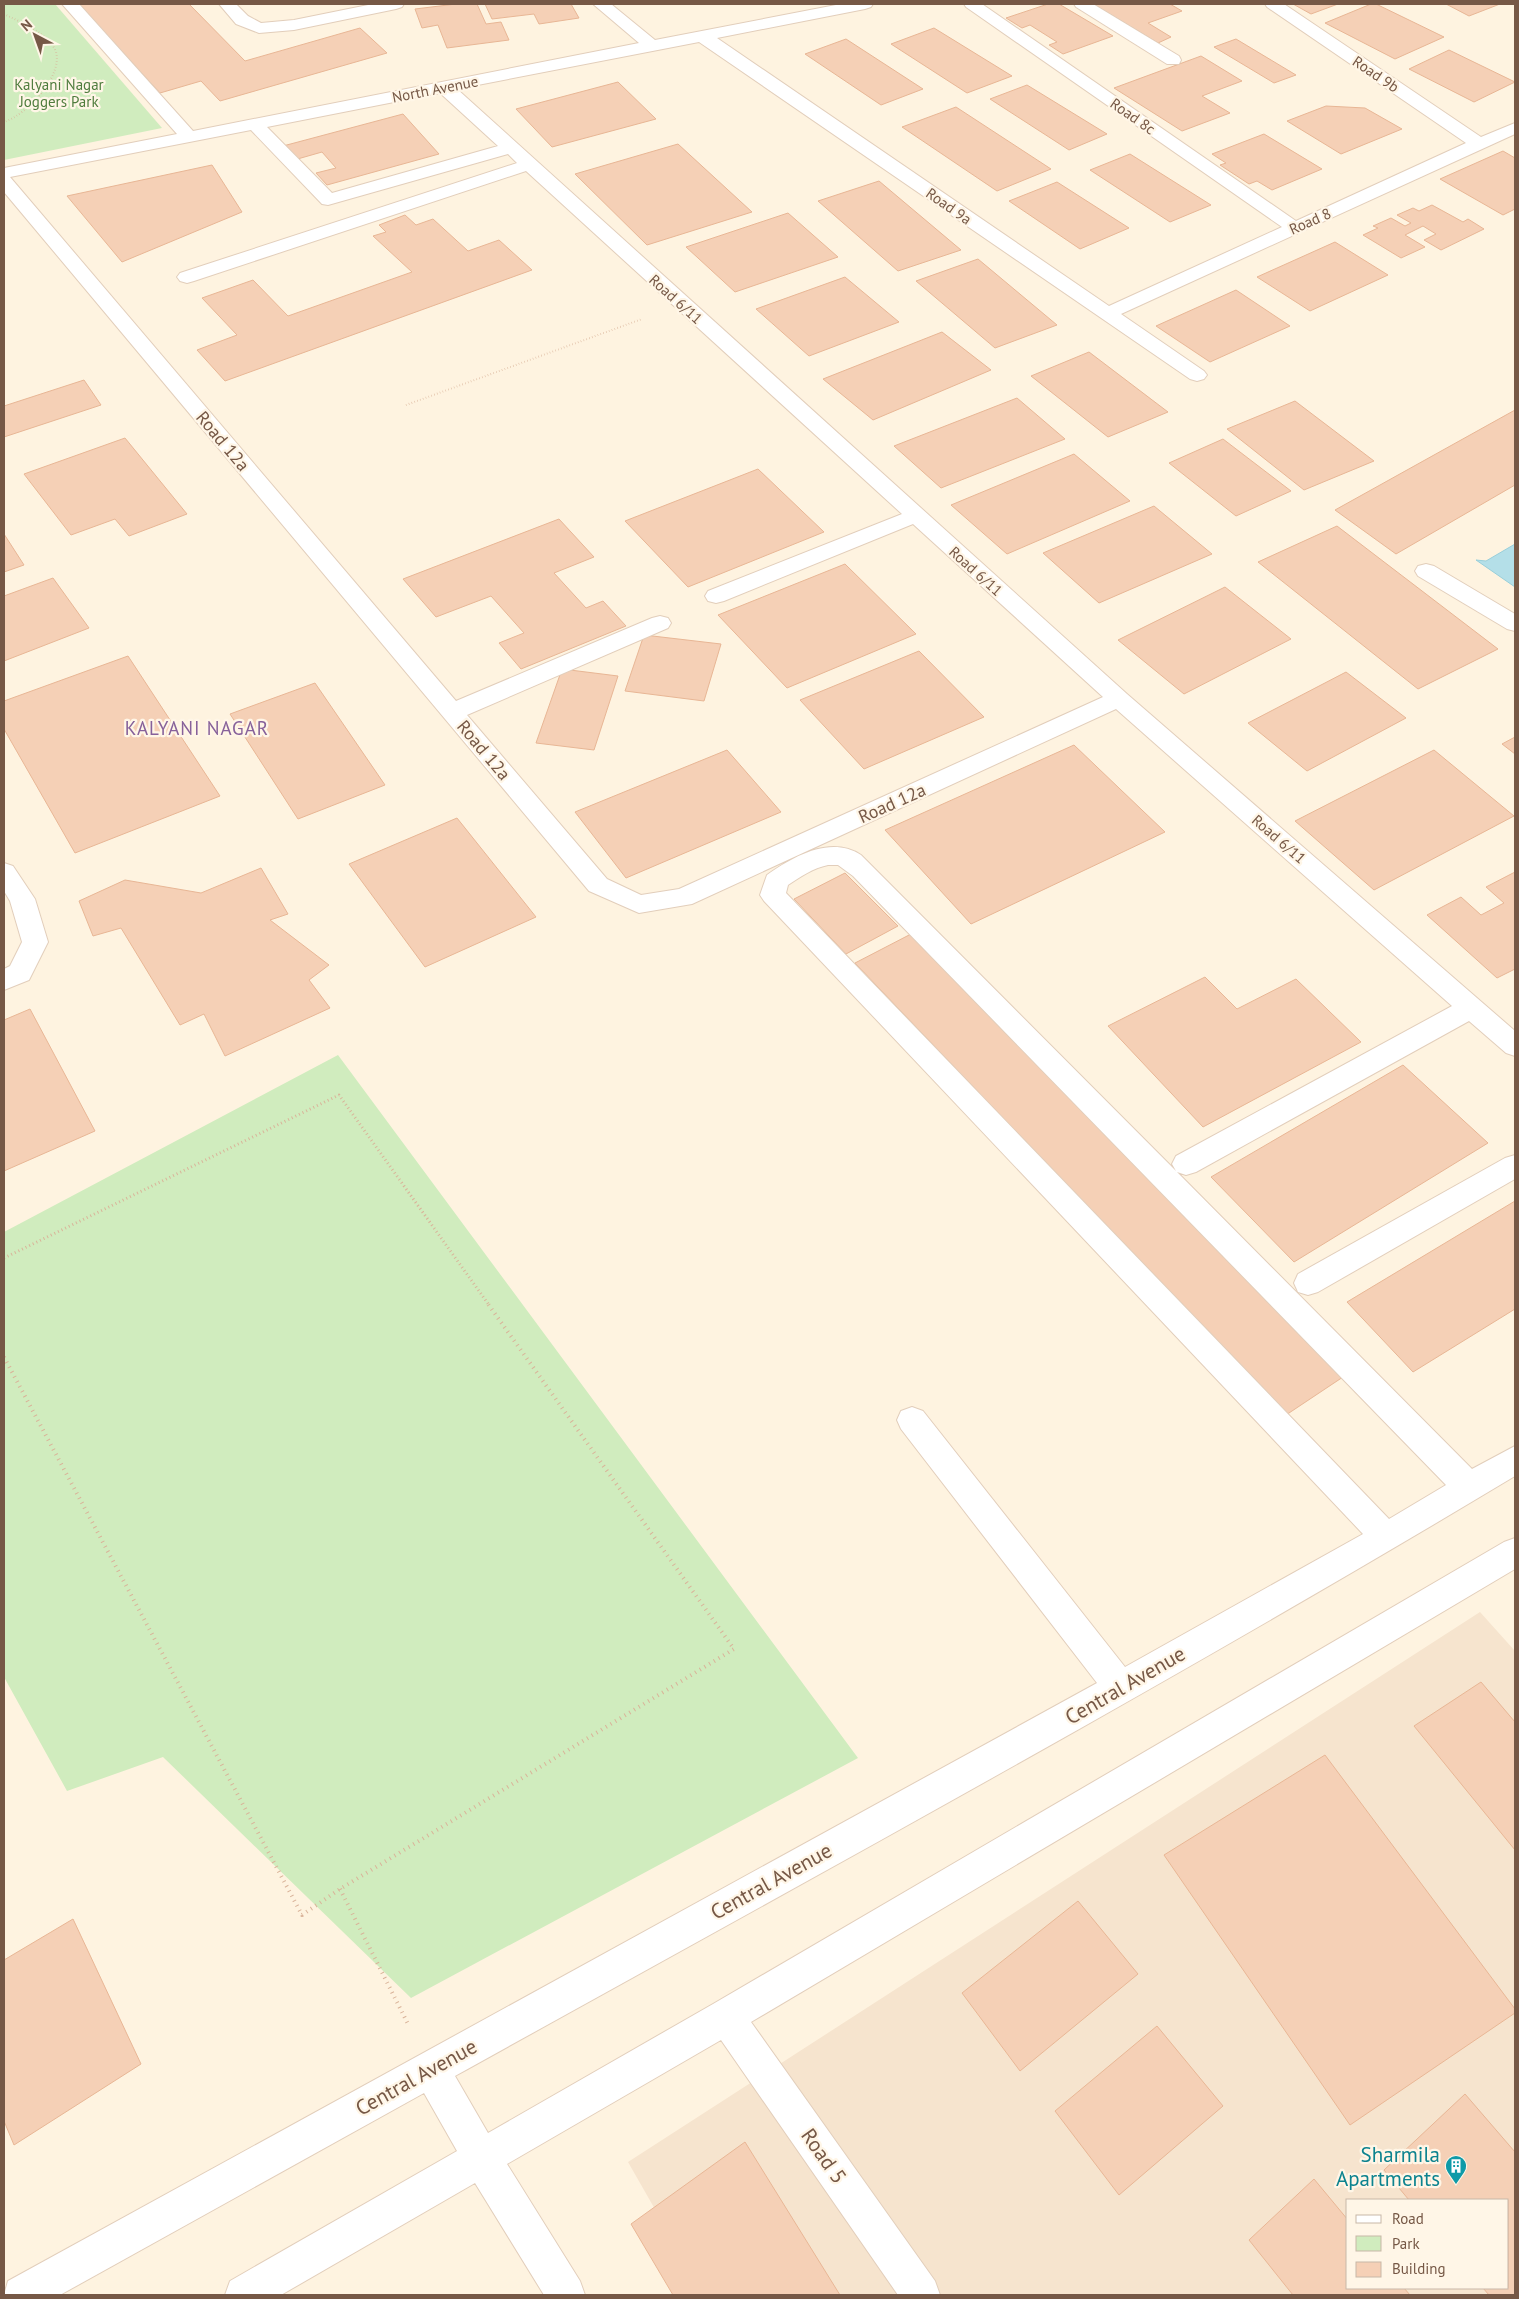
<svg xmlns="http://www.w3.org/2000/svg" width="1519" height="2299" font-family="'PT Sans',sans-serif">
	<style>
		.residential { fill: #f6e4ce; fill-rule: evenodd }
		.green { fill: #d0ecbe }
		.water { fill: #b4dfe8; stroke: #99cfda }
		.building { fill: #f5d0b6; stroke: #e8b695 }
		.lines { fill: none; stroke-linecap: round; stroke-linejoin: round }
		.minor-casing { stroke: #e2cebb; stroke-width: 2 }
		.path-far2 { stroke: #d9b399; stroke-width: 2; stroke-dasharray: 0.5 2.5; stroke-linecap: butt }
		.path-far1 { stroke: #d9b399; stroke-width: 3; stroke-dasharray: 1 3; stroke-linecap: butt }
		.path { stroke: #d9b399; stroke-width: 4; stroke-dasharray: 1 4.5; stroke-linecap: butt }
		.minor { fill: #fff; fill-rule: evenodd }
		.labels { text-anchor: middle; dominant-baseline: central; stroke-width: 4.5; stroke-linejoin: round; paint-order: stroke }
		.far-street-label { font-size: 15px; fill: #765846; stroke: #fff6e7 }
		.far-park-label { font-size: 15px; fill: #4f7c3d; stroke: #fff6e7 }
		.street-label { font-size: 18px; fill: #765846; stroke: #fff6e7 }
		.neighbourhood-label { font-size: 19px; letter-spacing: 1px; fill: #87619a; stroke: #fff6e7 }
		.near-street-label { font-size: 21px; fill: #765846; stroke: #fff6e7 }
		.near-culture-label { font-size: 21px; fill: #0d838f; stroke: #fff6e7; text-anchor: end }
	</style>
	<rect width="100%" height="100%" fill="#fef3e0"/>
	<path class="residential" d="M 1480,1612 L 1515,1651 L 1515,2295 L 704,2295 L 628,2162 ZM 1348,2200 L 1508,2200 L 1508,2288 L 1348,2288 Z"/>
	<g class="green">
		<polygon points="4,4 55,4 162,128 4,160"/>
		<polygon points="338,1055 858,1758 411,1998 163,1757 67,1791 4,1677 4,1232"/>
	</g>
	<polygon class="water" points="1515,544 1515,587 1476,560 1486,561"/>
	<g class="building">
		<polygon points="78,4 189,4 245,61 360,28 387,53 220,101 201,81 160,93"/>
		<polygon points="456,4 477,4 486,24 501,22 509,40 447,48 438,25 422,28 415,9"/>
		<polygon points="485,4 571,4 579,18 539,24 534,14 492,19"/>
		<polygon points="1048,4 1059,4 1113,36 1063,54 1049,45 1057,42 1030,25 1022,28 1006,18"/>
		<polygon points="1093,4 1170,4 1182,11 1148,23 1171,37 1158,43"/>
		<polygon points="1293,4 1338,4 1311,14"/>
		<polygon points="1371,4 1376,4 1444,37 1395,59 1325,23"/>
		<polygon points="1446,4 1500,4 1469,16"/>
		<polygon points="934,28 1012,76 967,93 891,44"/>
		<polygon points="846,39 923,89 881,105 805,54"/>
		<polygon points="1236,39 1296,75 1274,83 1214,47"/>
		<polygon points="1449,50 1515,82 1474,102 1409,69"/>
		<polygon points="1201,56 1242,81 1202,96 1230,113 1182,131 1114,88"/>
		<polygon points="618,82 656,119 552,147 516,109"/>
		<polygon points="1027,85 1107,134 1069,150 990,99"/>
		<polygon points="1326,106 1365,108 1402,129 1341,154 1287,121"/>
		<polygon points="956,107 1051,169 997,191 902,127"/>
		<polygon points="403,114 439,154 327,185 316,173 336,168 322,152 294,160 283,146"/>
		<polygon points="1264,134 1322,169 1272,190 1257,181 1249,184 1220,165 1226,163 1212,154"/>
		<polygon points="678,144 752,212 647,245 575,174"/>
		<polygon points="1503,151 1515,158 1515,209 1503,215 1440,179"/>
		<polygon points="1130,154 1211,205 1170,222 1090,170"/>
		<polygon points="212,165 242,212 122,262 67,196"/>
		<polygon points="879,181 961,250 898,271 818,201"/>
		<polygon points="1057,182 1129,228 1080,249 1009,201"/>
		<polygon points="1432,205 1463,222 1468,219 1484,229 1441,250 1424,240 1436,234 1423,226 1405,235 1425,247 1401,258 1363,235 1378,228 1373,226 1391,218 1405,226 1411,223 1397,215 1413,208 1419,211"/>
		<polygon points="788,213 838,257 735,292 686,247"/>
		<polygon points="405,215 416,225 433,219 468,251 499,240 532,270 225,381 197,350 237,335 202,298 253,280 288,316 412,272 373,236 386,232 379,225"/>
		<polygon points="1335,242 1388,275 1310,311 1257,277"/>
		<polygon points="978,259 1057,325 995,348 916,281"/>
		<polygon points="845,277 899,322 809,356 756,309"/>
		<polygon points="1236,290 1290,326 1210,362 1156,326"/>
		<polygon points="942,332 991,370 873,420 823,379"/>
		<polygon points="1089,352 1168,412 1108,437 1031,376"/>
		<polygon points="84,380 101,405 4,437 4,406"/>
		<polygon points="1017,398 1065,439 941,488 894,446"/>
		<polygon points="1295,401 1374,461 1304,490 1227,429"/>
		<polygon points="1515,410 1515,485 1396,554 1335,510"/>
		<polygon points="125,438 187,514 129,536 115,519 71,535 24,474"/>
		<polygon points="1223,439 1291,491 1236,516 1169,463"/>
		<polygon points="1074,454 1130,501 1007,554 951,505"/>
		<polygon points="758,469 824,532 688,587 625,521"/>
		<polygon points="1154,506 1212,554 1099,603 1043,553"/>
		<polygon points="559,519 594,557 554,573 586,608 603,601 626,626 521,669 499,643 524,633 491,596 436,617 403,579"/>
		<polygon points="1337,526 1498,649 1418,689 1258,562"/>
		<polygon points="4,534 24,565 4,572"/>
		<polygon points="845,564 916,634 787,688 718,615"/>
		<polygon points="53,578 89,628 4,661 4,596"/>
		<polygon points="1225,587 1291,639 1184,694 1118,640"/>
		<polygon points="644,635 721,644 704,701 625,691"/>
		<polygon points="919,651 984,717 864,769 800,700"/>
		<polygon points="128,656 220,796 75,853 4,729 4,701"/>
		<polygon points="562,669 618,676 594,750 536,743"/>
		<polygon points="1346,672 1406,718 1307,771 1248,723"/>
		<polygon points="315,683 385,785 298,819 230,714"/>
		<polygon points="1515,737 1515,754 1502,744"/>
		<polygon points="1074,745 1165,832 971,924 885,830"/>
		<polygon points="727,750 781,812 626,878 575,812"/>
		<polygon points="1434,750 1514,816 1374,890 1295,821"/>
		<polygon points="457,818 536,917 425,967 349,864"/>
		<polygon points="261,868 288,914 270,920 329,965 309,980 330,1008 225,1056 204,1014 180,1025 121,928 93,936 79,901 125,880 201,893"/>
		<polygon points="1515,872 1515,969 1497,978 1427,915 1461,897 1481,915 1504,903 1486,887"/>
		<polygon points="845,873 898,926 846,954 794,899"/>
		<polygon points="911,934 1346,1375 1286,1415 855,963"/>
		<polygon points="1205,977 1237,1009 1296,979 1361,1042 1203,1127 1108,1026"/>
		<polygon points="30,1009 95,1131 4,1171 4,1020"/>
		<polygon points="1403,1065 1488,1143 1294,1262 1211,1177"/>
		<polygon points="1515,1201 1515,1309 1413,1372 1347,1302"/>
		<polygon points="1481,1682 1515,1722 1515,1850 1414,1726"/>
		<polygon points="1325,1755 1515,2009 1515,2013 1350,2125 1164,1855"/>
		<polygon points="1078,1901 1138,1974 1020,2071 962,1993"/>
		<polygon points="73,1919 141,2064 14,2145 4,2121 4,1960"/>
		<polygon points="1157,2026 1223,2106 1119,2195 1055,2111"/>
		<polygon points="1465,2094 1515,2152 1515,2295 1489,2295 1483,2288 1508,2288 1508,2200 1409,2200 1384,2170"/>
		<polygon points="745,2142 840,2295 673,2295 631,2224"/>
		<polygon points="1314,2179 1348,2220 1348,2288 1404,2288 1410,2295 1293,2295 1249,2240"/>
	</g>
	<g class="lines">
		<g class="minor-casing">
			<g id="minor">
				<path d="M 62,4 L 79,4 L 193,131 L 639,43 L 593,4 L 611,4 L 655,40 L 841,4 L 873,4 L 871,7 L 865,9 L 717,38 L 1109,306 L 1282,227 L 966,7 L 964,4 L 982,4 L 1296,221 L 1466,143 L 1267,7 L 1265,4 L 1284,4 L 1481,137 L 1515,123 L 1515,134 L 1121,314 L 1204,371 L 1207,375 L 1204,379 L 1197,381 L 1190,379 L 699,42 L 457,89 L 1127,694 L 1515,1031 L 1515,1056 L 1506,1053 L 1469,1021 L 1196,1172 L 1186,1175 L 1177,1172 L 1472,1469 L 1515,1446 L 1515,1476 C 1167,1685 810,1879 455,2076 L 488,2133 L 713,2004 L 1504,1542 L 1515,1538 L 1515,1569 L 751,2022 L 935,2281 L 940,2295 L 898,2295 L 721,2040 L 507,2164 L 580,2281 L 585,2295 L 544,2295 L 475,2183 L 281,2295 L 225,2295 L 230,2281 L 457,2151 L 424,2093 L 60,2295 L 4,2295 L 8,2281 L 1097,1683 L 901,1429 L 897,1420 L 901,1411 L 912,1407 L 923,1411 L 1125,1667 L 1363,1534 L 764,901 L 760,895 L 767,875 C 793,857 830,835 861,855 L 1176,1171 L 1172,1164 L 1176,1156 L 1452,1006 L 1116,709 L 692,904 L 639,913 L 589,891 L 4,192 L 4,168 L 177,134 ZM 440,93 L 498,146 L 332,193 L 267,127 ZM 251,130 L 322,204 L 328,205 L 508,154 L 517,163 L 180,273 L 177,277 L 180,281 L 187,283 L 194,281 L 526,171 L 902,514 L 708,591 L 705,596 L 708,601 L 716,603 L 724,601 L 913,524 L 1103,697 L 679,889 L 641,895 L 607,879 L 467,715 L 668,628 L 671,623 L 668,618 L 660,616 L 652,618 L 456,701 L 10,177 ZM 828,865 L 838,865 L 853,876 L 1446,1485 L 1389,1519 L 786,893 L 788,885 C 800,877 813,868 828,865 Z"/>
				<polygon points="219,4 236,4 248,16 261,23 294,20 373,4 404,4 402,7 396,9 294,30 259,33 236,24"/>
				<polygon points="1074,4 1093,4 1179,56 1181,60 1179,64 1167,64 1076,7"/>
				<polygon points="1426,564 1434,566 1515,614 1515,631 1507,629 1418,576 1415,571 1418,566"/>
				<polygon points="4,863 13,866 35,899 48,942 29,980 4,990 4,969 10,966 22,942 10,901 4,891"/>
				<polygon points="1515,1155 1515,1179 1318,1292 1308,1295 1298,1292 1294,1283 1298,1274 1505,1158"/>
			</g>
		</g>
		<g class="path-far2">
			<path d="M 4,14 C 20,22 50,34 56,52 C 63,77 26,115 4,122"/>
			<polyline points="406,405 642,319"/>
		</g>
		<polyline class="path-far1" points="4,1258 339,1095 489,1305"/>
		<g class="path">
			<polyline points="4,1357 302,1915 340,1889 734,1649 488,1304"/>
			<polyline points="340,1889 409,2026"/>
		</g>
		<use href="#minor" class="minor"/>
	</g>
	<defs>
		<g id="building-pin" transform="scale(1.125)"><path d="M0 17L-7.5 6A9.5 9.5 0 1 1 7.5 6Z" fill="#0f9aa8" stroke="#fff6e7"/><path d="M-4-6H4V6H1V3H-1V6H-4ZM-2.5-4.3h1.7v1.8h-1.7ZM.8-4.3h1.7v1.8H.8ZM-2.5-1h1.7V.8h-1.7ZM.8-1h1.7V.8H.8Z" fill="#fff"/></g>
	</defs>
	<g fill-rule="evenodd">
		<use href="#building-pin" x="1456" y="2166"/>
	</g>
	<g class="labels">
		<g class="far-street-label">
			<text transform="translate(1376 74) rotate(34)">Road 9b</text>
			<text transform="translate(435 89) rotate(-11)">North Avenue</text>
			<text transform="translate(1133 116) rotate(35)">Road 8c</text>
			<text transform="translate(949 206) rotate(35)">Road 9a</text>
			<text transform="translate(1310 221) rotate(-24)">Road 8</text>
			<text transform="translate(676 299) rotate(42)">Road 6/11</text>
			<text transform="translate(976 571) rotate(42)">Road 6/11</text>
			<text transform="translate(1279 839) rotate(41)">Road 6/11</text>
		</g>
		<g class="far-park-label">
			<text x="59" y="84">Kalyani Nagar<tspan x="59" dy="17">Joggers Park</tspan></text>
		</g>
		<g class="street-label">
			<text transform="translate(223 441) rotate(50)">Road 12a</text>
			<text transform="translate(484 750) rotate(50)">Road 12a</text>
			<text transform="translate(892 803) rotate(-24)">Road 12a</text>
		</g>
		<g class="neighbourhood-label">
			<text x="197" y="728">KALYANI NAGAR</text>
		</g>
		<g class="near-street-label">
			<text transform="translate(1125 1685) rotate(-30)">Central Avenue</text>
			<text transform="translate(771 1881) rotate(-29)">Central Avenue</text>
			<text transform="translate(416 2077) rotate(-29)">Central Avenue</text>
			<text transform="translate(824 2156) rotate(55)">Road 5</text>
		</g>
		<g class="near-culture-label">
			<text x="1440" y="2154">Sharmila<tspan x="1440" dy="24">Apartments</tspan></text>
		</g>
	</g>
	<rect width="1519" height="2299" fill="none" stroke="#765846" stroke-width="10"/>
	<rect x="1346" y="2199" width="162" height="90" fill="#fff6e7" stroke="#c8b7a7"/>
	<rect x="1356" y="2215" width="25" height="8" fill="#ffffff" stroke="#c8b7a7"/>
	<text x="1392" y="2224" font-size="15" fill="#765846">Road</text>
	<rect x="1356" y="2236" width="25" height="15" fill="#d0ecbe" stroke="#c8b7a7"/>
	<text x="1392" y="2249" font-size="15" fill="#765846">Park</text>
	<rect x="1356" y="2262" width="25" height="15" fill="#f5d0b6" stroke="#c8b7a7"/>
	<text x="1392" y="2274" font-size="15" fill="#765846">Building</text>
	<g transform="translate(35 35) rotate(319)" stroke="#fff6e7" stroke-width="4" paint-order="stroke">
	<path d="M0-4L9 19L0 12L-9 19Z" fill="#765846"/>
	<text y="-8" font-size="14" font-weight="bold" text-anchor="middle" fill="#765846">N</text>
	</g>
</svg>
